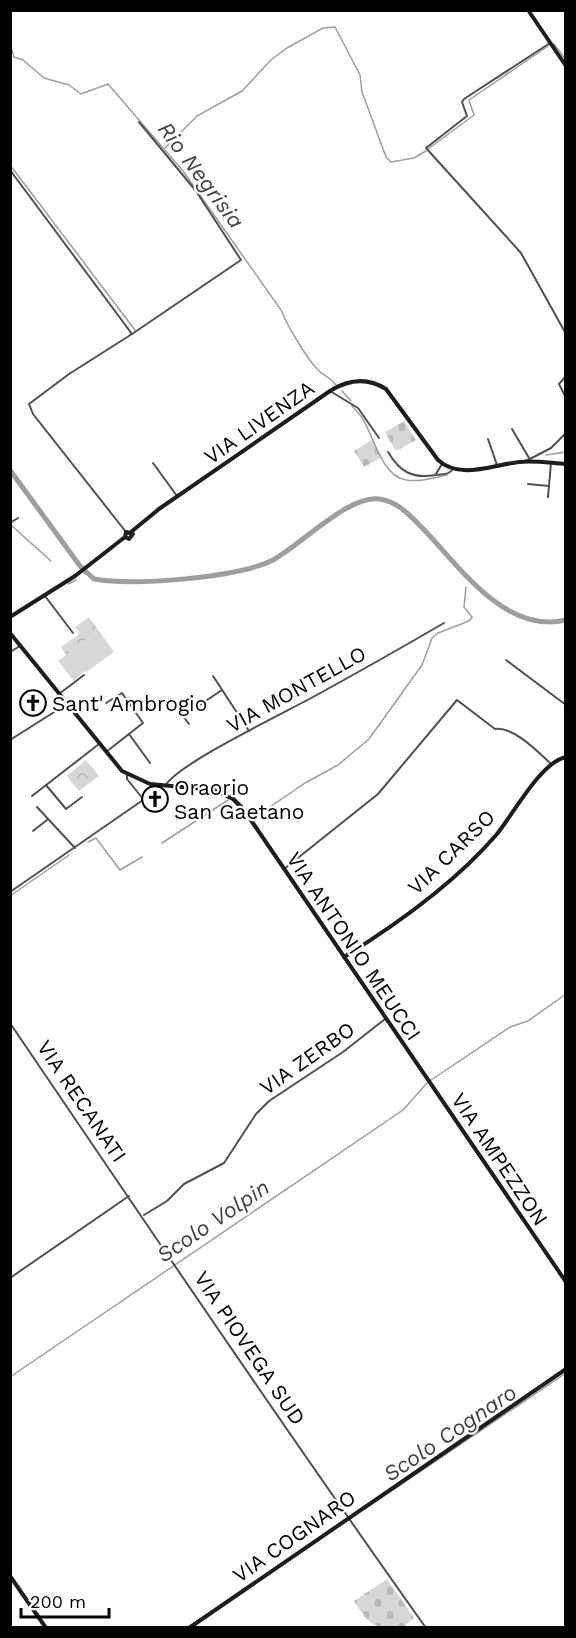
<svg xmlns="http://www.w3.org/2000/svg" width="576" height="1638" font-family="'Work Sans',sans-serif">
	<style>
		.green { fill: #d7d7d7 }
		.cemetery { fill: url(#cemetery-stones) }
		.park { fill: url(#park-crowns) }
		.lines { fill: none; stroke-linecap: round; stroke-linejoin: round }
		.stream { stroke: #9e9e9e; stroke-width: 1.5 }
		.river { stroke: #9e9e9e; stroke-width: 5 }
		.street { stroke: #505050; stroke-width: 2 }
		.secondary { stroke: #1d1d1d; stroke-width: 4 }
		.labels { text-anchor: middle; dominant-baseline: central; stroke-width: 4.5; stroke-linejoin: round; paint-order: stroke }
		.street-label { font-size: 21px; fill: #000; stroke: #fff }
		.poi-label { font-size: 21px; fill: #000; stroke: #fff; text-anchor: start }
		.water-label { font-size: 22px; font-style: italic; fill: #3f3f3f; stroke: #fff }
	</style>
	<defs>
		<pattern id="cemetery-stones" width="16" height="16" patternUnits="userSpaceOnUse" patternTransform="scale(1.5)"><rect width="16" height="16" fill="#d7d7d7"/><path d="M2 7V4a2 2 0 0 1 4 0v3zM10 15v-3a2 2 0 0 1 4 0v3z" fill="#b7b7b7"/></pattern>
		<pattern id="park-crowns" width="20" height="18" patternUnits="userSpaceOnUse" patternTransform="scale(1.5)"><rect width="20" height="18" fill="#d7d7d7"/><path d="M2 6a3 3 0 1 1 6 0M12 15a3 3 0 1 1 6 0" fill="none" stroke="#b7b7b7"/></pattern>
	</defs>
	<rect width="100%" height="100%" fill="#fff"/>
	<polygon class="green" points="99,631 114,652 85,673 84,671 74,681 58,661"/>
	<g class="cemetery">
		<polygon points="404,421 416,440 396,451 385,432"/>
		<polygon points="372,440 382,457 364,467 354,451"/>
		<path d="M 387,1579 L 414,1618 L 403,1627 C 372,1628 371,1627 354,1601 Z"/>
	</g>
	<g class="park">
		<polygon points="89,617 99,631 66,655 61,647 78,635 79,631 75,627"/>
		<polygon points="86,760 99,776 79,791 67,776"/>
	</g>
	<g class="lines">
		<g class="stream">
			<path d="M 10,44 L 14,57 L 23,60 L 44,78 L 69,85 L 81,94 L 108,84 L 183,171 L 281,310 C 287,325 307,359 318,370 C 324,376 331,378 336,385"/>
			<polyline points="554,44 566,60"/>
			<polyline points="165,148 197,116 242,91 272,59 287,48 323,28 335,27 360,75 362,92 386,157 391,162 414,158 426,151"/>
			<polyline points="428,149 474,115 469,100 548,46"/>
			<polyline points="10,165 135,330"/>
			<polyline points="342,391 351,401"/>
			<path d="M 352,406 C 356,411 361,415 364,421 C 374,438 382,476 406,480 C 419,482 434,478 447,475"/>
			<polyline points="546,455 566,452"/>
			<polyline points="12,526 51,561"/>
			<polyline points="84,574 85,573"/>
			<polyline points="470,582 471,580"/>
			<polyline points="68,584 76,580"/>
			<polyline points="234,797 254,818 305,783 338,765 369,739 422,665 432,638 438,633 469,621 472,617 464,607 466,587"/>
			<polyline points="88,842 96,838 120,870 142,857"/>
			<polyline points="162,843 228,800"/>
			<polyline points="10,896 69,855"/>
			<polyline points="431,1080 510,1027 528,1021 566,994"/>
			<polyline points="10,1377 403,1110 427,1083"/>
			<polyline points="365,1509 566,1373"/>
		</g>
		<path class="river" d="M 10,470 L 80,566 L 94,579 C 133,586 238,578 273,560 C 301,545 348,495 379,499 C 401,502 414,520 429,535 C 463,572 508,634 566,620"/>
		<g class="street">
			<polyline points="550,43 464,99 462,102 467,116 426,148 521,253 566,334"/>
			<polyline points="10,170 132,334 241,260 196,191 139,122"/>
			<polyline points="566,376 559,384 566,398"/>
			<polyline points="330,391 358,408 379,438"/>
			<polyline points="512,429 529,458"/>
			<polyline points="488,439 497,465"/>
			<path d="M 388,452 C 400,472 412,479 436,475 C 443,474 449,475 453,469"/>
			<polyline points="526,461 551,448 566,433"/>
			<polyline points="153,463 177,496"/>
			<polyline points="436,474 442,464"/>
			<polyline points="528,484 549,486"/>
			<polyline points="548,497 551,463"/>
			<polyline points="10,523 18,518"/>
			<polyline points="126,532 33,414 29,404 69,374 132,334"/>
			<polyline points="45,596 73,633"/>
			<polyline points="10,652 20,646"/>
			<polyline points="506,660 566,705"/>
			<polyline points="213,676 249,731"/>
			<polyline points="59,694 84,675"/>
			<polyline points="189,724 183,716 222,690"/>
			<polyline points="129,734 150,763"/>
			<polyline points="10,740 67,704"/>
			<polyline points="106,752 143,723 122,693 106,703"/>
			<polyline points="127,775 127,779 143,799"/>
			<polyline points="46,785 66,809 82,797"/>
			<path d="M 165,786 C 177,764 286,712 313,697 C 357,673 401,648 444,623"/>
			<polyline points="32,796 99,744"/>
			<polyline points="37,807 75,848"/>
			<polyline points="33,831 47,820"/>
			<path d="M 284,869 L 378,794 L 457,700 L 495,729 C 513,726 537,751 550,763"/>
			<polyline points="10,892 143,800 158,785"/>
			<path d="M 10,1023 C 147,1225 284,1428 426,1628"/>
			<polyline points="144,1215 167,1201 184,1184 224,1163 256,1114 269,1101 343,1052 385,1019"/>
			<polyline points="10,1278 129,1196"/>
		</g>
		<g class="secondary">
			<polyline points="528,10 566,66"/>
			<path d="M 131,532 L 159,509 L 330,391 C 349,379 367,377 386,389 L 438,460 C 460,480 492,465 519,462 C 534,460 550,463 566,464"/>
			<polyline points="10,617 75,576 125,537 126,532 133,534 129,539 125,537"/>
			<polyline points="10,633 122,771 150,784 214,790 233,799 244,810 566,1282"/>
			<path d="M 344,957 C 399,923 455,883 497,834 C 514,813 541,762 566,757"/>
			<polyline points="10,1576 46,1628"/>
			<polyline points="189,1628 566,1369"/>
		</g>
	</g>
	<defs>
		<g id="church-ring" transform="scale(1.35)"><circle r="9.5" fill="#fff" stroke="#000" stroke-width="1.5"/><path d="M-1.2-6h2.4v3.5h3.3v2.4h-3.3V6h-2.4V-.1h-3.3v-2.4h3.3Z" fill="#000"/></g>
	</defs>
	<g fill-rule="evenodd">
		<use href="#church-ring" x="33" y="703"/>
		<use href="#church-ring" x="155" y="799"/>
	</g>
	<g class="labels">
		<g class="street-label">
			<text transform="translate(259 422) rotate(-35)">VIA LIVENZA</text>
			<text transform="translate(296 689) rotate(-29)">VIA MONTELLO</text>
			<text transform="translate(451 852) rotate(-44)">VIA CARSO</text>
			<text transform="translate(354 946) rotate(56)">VIA ANTONIO MEUCCI</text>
			<text transform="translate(307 1058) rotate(-35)">VIA ZERBO</text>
			<text transform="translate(82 1101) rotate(56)">VIA RECANATI</text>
			<text transform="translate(500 1159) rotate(56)">VIA AMPEZZON</text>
			<text transform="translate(250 1348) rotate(56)">VIA PIOVEGA SUD</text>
			<text transform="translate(294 1536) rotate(-35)">VIA COGNARO</text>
		</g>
		<g class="poi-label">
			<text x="52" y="703">Sant' Ambrogio</text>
			<text x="174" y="787">Oraorio<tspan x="174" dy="24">San Gaetano</tspan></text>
		</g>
		<g class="water-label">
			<text transform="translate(201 175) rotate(53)">Rio Negrisia</text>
			<text transform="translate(213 1221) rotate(-34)">Scolo Volpin</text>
			<text transform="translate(450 1433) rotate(-34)">Scolo Cognaro</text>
		</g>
	</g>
	<rect width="576" height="1638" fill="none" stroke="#000000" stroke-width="24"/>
	<path d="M21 1608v9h88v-9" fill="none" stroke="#000000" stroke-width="3"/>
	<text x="30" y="1608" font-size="18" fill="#000000" stroke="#ffffff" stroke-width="4.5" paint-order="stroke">200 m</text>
</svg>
